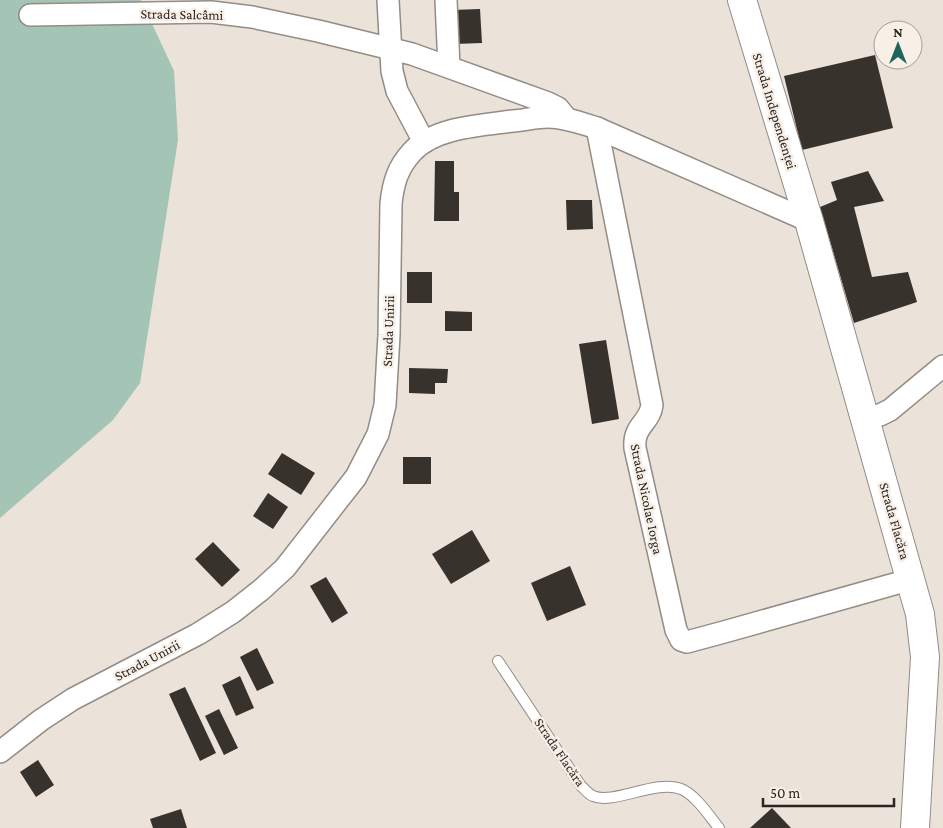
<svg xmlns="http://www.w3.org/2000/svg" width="943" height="828" font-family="'Crimson Pro',serif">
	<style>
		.green { fill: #a4c4b5 }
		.building { fill: #37322b }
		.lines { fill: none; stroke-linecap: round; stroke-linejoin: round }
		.lane-casing { stroke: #948c85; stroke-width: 12 }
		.street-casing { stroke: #948c85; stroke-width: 24 }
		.secondary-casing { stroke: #948c85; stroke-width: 30 }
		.lane { stroke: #fff; stroke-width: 10 }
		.street { stroke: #fff; stroke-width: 21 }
		.secondary { stroke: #fff; stroke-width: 28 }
		.labels { text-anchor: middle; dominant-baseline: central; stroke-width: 5; stroke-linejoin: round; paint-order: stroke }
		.street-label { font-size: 14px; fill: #282522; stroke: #f8efe7 }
	</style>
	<rect width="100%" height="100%" fill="#ebe2da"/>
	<polygon class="green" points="0,0 141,0 174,71 178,140 140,383 113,420 0,518"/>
	<g class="building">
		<polygon points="480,9 482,43 454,44 452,10"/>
		<polygon points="875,55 893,128 802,150 784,76"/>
		<polygon points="435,161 454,161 454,192 459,192 459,221 434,221"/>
		<polygon points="868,171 884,201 854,207 872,277 908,272 917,302 854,323 820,207 837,200 831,182"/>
		<polygon points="566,200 592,200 593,229 567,230"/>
		<rect x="407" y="272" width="25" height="31"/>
		<polygon points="445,311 472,312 472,331 445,331"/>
		<polygon points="606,340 619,419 592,424 579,344"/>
		<polygon points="409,368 448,369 447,383 435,383 435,394 409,393"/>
		<polygon points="282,453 315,473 301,495 268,474"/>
		<rect x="403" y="457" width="28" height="27"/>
		<polygon points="268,493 288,507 273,529 253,516"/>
		<polygon points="472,530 490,561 451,584 432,554"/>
		<polygon points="213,542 240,570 222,587 195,559"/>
		<polygon points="570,566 586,605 547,621 531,583"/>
		<polygon points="326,577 348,613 332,623 310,586"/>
		<polygon points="257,648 274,683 257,691 240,657"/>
		<polygon points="240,676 254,708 236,716 222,685"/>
		<polygon points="185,687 216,753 200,761 169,694"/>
		<polygon points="219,709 238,748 224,755 205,716"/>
		<polygon points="38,760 54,785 36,797 20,772"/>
		<polygon points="772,808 791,828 750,828"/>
		<polygon points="181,809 187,828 153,828 150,819"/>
	</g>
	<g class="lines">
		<g class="lane-casing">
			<path id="lane" d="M 498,661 L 581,786 C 585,789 588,794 593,796 C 614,805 656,779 681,789 C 695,794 710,817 719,828"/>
		</g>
		<g class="street-casing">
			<g id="street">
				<polyline points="388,0 392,71 397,91 424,142"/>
				<polyline points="446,0 449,67"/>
				<polyline points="30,15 211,12 252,17 318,31 412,54 548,103 558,108 567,119"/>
				<path d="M 597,128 L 652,405 C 650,423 633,425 635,448 L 676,630 L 681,640 L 687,642 L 724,632 L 912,579"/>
				<polyline points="865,419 880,415 890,410 943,366"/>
				<path d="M 0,752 L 41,720 L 73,699 L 198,634 L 233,612 L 261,590 L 285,568 L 356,477 L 378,434 L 385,405 L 389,335 L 391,204 C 393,183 398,167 412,152 C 435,127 483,125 513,121 C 525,120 537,117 548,117 C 564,117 581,123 597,128 L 809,221"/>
			</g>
		</g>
		<g class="secondary-casing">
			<polyline id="secondary" points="742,0 809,221 920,614 925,657 915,828"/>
		</g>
		<use href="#lane" class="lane"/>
		<use href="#street" class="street"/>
		<use href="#secondary" class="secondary"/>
	</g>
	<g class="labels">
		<g class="street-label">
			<text transform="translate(182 14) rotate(1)">Strada Salcâmi</text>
			<text transform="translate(775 111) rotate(73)">Strada Independenței</text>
			<text transform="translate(388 331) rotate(-88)">Strada Unirii</text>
			<text transform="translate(647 499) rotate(78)">Strada Nicolae Iorga</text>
			<text transform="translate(895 521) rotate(74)">Strada Flacăra</text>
			<text transform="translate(147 660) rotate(-28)">Strada Unirii</text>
			<text transform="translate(560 752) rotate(56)">Strada Flacăra</text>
		</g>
	</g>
	<g transform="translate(898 45)"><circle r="24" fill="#f8efe7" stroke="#a59e98"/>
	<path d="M0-4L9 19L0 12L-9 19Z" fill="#1d655b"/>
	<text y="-8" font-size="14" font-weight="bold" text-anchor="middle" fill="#282522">N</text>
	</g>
	<path d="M763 798v8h131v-8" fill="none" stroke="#282522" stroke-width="2.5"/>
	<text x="770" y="798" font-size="15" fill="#282522" stroke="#f8efe7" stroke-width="4" paint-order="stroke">50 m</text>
</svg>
